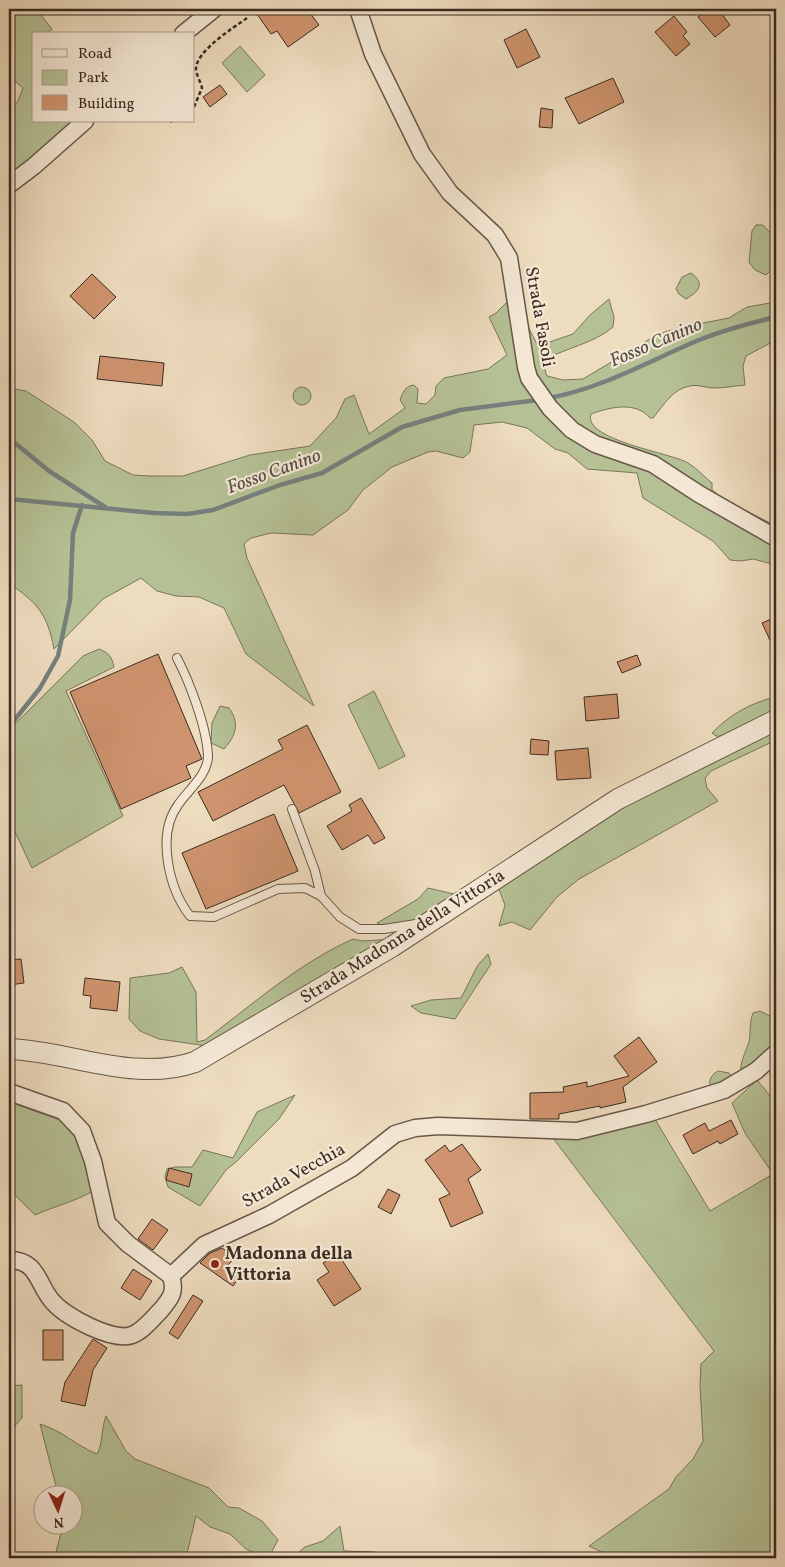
<svg xmlns="http://www.w3.org/2000/svg" width="785" height="1567" font-family="Vollkorn,serif">
	<style>
		.green { fill: #b5c195; stroke: #78765b }
		.lines { fill: none; stroke-linecap: round; stroke-linejoin: round }
		.stream { stroke: #76807e; stroke-width: 4.5 }
		.building { fill: #cf946f; stroke: #3b2b21 }
		.service-casing { stroke: #685748; stroke-width: 10 }
		.minor-casing { stroke: #685748; stroke-width: 19 }
		.tertiary-casing { stroke: #685748; stroke-width: 22 }
		.path { stroke: #3b2b21; stroke-width: 2.5; stroke-dasharray: 4 2.5; stroke-linecap: butt }
		.service { stroke: #f4e8d5; stroke-width: 8 }
		.minor { stroke: #f4e8d5; stroke-width: 16 }
		.tertiary { stroke: #f4e8d5; stroke-width: 20 }
		.poi-dot { fill: #8f2418; stroke: #f4e8d5; stroke-width: 2 }
		.labels { text-anchor: middle; dominant-baseline: central; stroke-width: 4.5; stroke-linejoin: round; paint-order: stroke }
		.street-label { font-size: 18px; fill: #3b2b21; stroke: #f4e8d5 }
		.poi-label { font-size: 18px; font-weight: bold; fill: #3b2b21; stroke: #f4e8d5; text-anchor: start }
		.water-label { font-size: 19px; font-style: italic; fill: #544e48; stroke: #f4e8d5 }
	</style>
	<rect width="100%" height="100%" fill="#eedcbf"/>
	<filter id="stains"><feTurbulence type="fractalNoise" baseFrequency=".004" numOctaves="4"/><feColorMatrix values="0 0 0 0 .2 0 0 0 0 .09 0 0 0 0 .02 0 0 0 .5 -.17"/></filter>
	<radialGradient id="worn" r=".72"><stop offset=".6" stop-color="#630" stop-opacity="0"/><stop offset="1" stop-color="#630" stop-opacity=".3"/></radialGradient>
	<g class="green">
		<polygon points="9,9 36,9 52,29 46,34 34,34 34,121 77,121 9,182 9,111 18,101 23,88 9,76"/>
		<polygon points="240,46 265,75 247,92 222,63"/>
		<polygon points="756,225 763,225 776,239 776,265 766,275 755,270 749,262 752,231"/>
		<path d="M 691,273 C 705,283 700,291 686,299 L 679,294 L 676,289 L 682,277 Z"/>
		<path d="M 609,299 L 614,317 L 613,327 C 593,344 565,348 542,361 L 547,376 L 563,380 L 583,379 L 658,334 L 682,327 L 729,318 L 747,307 L 776,302 L 776,340 L 746,356 L 743,366 L 745,385 C 734,386 724,388 714,388 C 706,388 698,384 690,386 C 672,389 664,405 653,418 L 650,418 C 636,401 610,407 591,414 C 582,440 672,453 688,463 C 697,468 704,477 712,483 L 712,490 L 727,501 L 776,526 L 776,565 L 753,559 L 741,561 L 730,560 L 713,541 L 643,498 L 637,473 L 587,469 L 568,453 L 555,449 L 527,428 L 502,422 L 474,425 L 470,452 L 463,458 L 436,451 L 428,452 L 392,467 L 363,490 L 348,510 L 313,535 L 271,533 L 251,538 L 244,544 L 247,558 L 314,706 L 246,654 L 224,608 L 199,597 L 176,596 L 157,591 L 141,578 L 103,599 L 54,649 C 47,613 38,604 9,583 L 9,388 L 26,391 L 74,422 L 92,440 L 105,461 L 133,475 L 150,476 L 183,476 L 250,455 L 310,446 L 336,418 L 345,399 L 354,395 L 369,434 L 405,408 L 400,400 C 403,392 405,386 414,385 L 418,389 L 417,403 L 426,404 L 435,395 L 436,386 L 444,378 L 488,369 L 507,355 L 489,317 L 496,313 L 509,300 L 525,321 L 538,346 L 573,334 L 590,315 Z"/>
		<circle cx="302" cy="396" r="9"/>
		<path d="M 99,649 C 109,653 112,657 114,667 L 66,691 L 123,816 L 32,868 L 9,819 L 9,730 L 83,656 Z"/>
		<polygon points="374,691 405,756 379,769 348,705"/>
		<path d="M 776,697 L 776,710 L 722,736 L 716,736 L 712,733 C 729,715 752,702 776,697 Z"/>
		<path d="M 220,706 L 229,708 C 240,723 236,736 224,749 L 211,743 L 212,723 Z"/>
		<polygon points="776,728 776,740 711,771 705,778 707,788 718,801 579,879 557,897 530,930 512,922 499,926 505,905 498,887 607,816"/>
		<polygon points="428,888 454,894 469,891 396,932 377,923 418,899"/>
		<path d="M 353,939 L 362,941 L 395,939 L 207,1046 L 159,1039 L 140,1031 L 129,1019 L 130,978 L 169,973 L 182,967 L 196,992 L 197,1042 L 205,1040 C 253,1004 299,963 353,939 Z"/>
		<polygon points="488,954 491,964 455,1019 421,1013 411,1006 431,1000 461,998 478,965"/>
		<path d="M 760,1011 L 776,1019 L 776,1050 L 741,1077 C 739,1063 745,1054 749,1042 C 751,1032 749,1023 753,1013 Z"/>
		<path d="M 718,1071 L 729,1073 L 735,1081 L 712,1092 C 708,1083 709,1076 718,1071 Z"/>
		<polygon points="757,1080 776,1103 776,1558 614,1558 589,1546 669,1489 676,1477 693,1459 703,1441 700,1385 701,1364 714,1351 553,1138 653,1116 710,1211 773,1174 745,1133 732,1103"/>
		<polygon points="295,1095 279,1119 237,1161 226,1170 200,1206 168,1187 165,1177 167,1169 175,1167 192,1167 203,1150 233,1158 257,1112"/>
		<path d="M 9,1102 L 60,1120 L 81,1143 L 93,1191 C 74,1202 55,1206 35,1215 L 9,1189 Z"/>
		<polygon points="22,1385 22,1418 9,1432 9,1386"/>
		<path d="M 106,1416 L 126,1451 L 135,1459 L 209,1488 L 228,1507 L 239,1508 L 262,1521 L 278,1540 L 270,1555 L 260,1556 L 246,1549 L 230,1534 L 210,1527 L 196,1516 L 186,1558 L 49,1558 L 56,1552 L 63,1525 L 72,1524 L 72,1494 L 58,1494 L 40,1424 C 63,1431 75,1445 97,1454 C 103,1443 101,1429 106,1416 Z"/>
		<polygon points="340,1526 344,1551 375,1552 373,1558 292,1558 305,1547 323,1541"/>
	</g>
	<g class="lines">
		<g class="stream">
			<path d="M 549,398 C 603,388 649,361 699,340 C 724,330 750,323 776,317"/>
			<polyline points="9,438 49,471 105,507"/>
			<polyline points="9,499 154,513 187,514 213,510 280,485 322,473 402,427 460,410 538,400"/>
			<polyline points="9,727 40,688 58,656 70,600 73,533 82,505"/>
		</g>
	</g>
	<g class="building">
		<polygon points="264,9 307,9 319,25 288,47 277,31 271,34 257,14"/>
		<polygon points="709,9 718,9 730,25 715,37 698,17"/>
		<polygon points="674,16 687,32 683,36 690,44 676,56 655,32"/>
		<polygon points="526,29 540,57 517,68 504,40"/>
		<polygon points="613,78 624,102 579,124 565,98"/>
		<polygon points="220,85 227,94 210,107 203,97"/>
		<polygon points="541,108 553,110 552,128 539,127"/>
		<polygon points="92,274 116,297 94,319 70,296"/>
		<polygon points="100,356 164,363 162,386 97,379"/>
		<polygon points="776,617 776,653 762,623"/>
		<polygon points="158,654 202,759 186,766 191,778 121,809 70,692"/>
		<polygon points="637,655 641,665 622,673 617,662"/>
		<polygon points="617,694 619,718 586,721 584,697"/>
		<polygon points="307,725 341,792 299,813 284,785 213,821 198,792 283,749 278,740"/>
		<polygon points="531,739 549,741 548,755 530,754"/>
		<polygon points="588,748 591,778 557,780 555,751"/>
		<polygon points="361,798 385,838 374,844 368,835 342,850 327,826 352,811 349,805"/>
		<polygon points="274,814 298,871 206,909 182,853"/>
		<polygon points="21,959 24,983 9,985 9,960"/>
		<polygon points="85,978 120,982 117,1011 90,1008 91,996 83,995"/>
		<polygon points="639,1037 657,1062 623,1087 626,1102 600,1108 600,1106 559,1114 559,1119 530,1119 530,1093 564,1092 563,1087 587,1082 587,1087 629,1076 614,1056"/>
		<polygon points="731,1120 738,1134 720,1144 718,1141 693,1154 683,1135 705,1123 709,1131"/>
		<polygon points="462,1144 481,1170 468,1179 483,1213 451,1227 439,1199 450,1194 425,1160 445,1145 450,1152"/>
		<polygon points="169,1168 192,1174 189,1187 166,1180"/>
		<polygon points="388,1189 400,1195 391,1214 378,1207"/>
		<polygon points="152,1219 168,1230 153,1250 138,1239"/>
		<polygon points="222,1248 235,1257 228,1265 241,1275 233,1286 200,1263 210,1253"/>
		<polygon points="338,1254 361,1289 334,1306 317,1280 329,1272 323,1263"/>
		<polygon points="133,1269 152,1281 140,1300 121,1288"/>
		<polygon points="193,1295 203,1301 178,1339 169,1333"/>
		<rect x="43" y="1330" width="20" height="30"/>
		<polygon points="93,1339 107,1348 93,1370 85,1406 61,1401 65,1382"/>
	</g>
	<g class="lines">
		<g class="service-casing">
			<g id="service">
				<path d="M 177,658 C 190,683 207,728 208,756 C 208,775 188,790 178,805 C 156,835 169,889 190,916 L 214,917 L 278,889 L 305,888 L 321,896"/>
				<polyline points="292,809 315,871 321,896 340,917 359,929 384,929 416,924"/>
			</g>
		</g>
		<g class="minor-casing">
			<g id="minor">
				<polyline points="358,9 373,54 422,154 450,193 495,235 509,258 526,367 529,378 550,408 572,430 595,444 653,464 699,494 776,538"/>
				<polyline points="183,34 214,9"/>
				<polyline points="9,185 34,166 85,121"/>
				<polyline points="9,1092 63,1111 82,1131 93,1161 107,1223 128,1244 171,1276"/>
				<path d="M 9,1260 C 39,1260 37,1285 53,1302 C 66,1317 113,1342 132,1335 C 143,1331 153,1318 161,1310 C 171,1298 176,1292 171,1276 L 204,1245 L 269,1215 L 352,1168 L 395,1134 L 415,1128 L 438,1126 L 577,1131 L 646,1114 L 724,1090 L 756,1071 L 776,1053"/>
			</g>
		</g>
		<g class="tertiary-casing">
			<path id="tertiary" d="M 9,1049 C 70,1051 134,1083 195,1062 L 393,946 L 618,799 L 776,720"/>
		</g>
		<g class="path">
			<path d="M 194,107 L 202,88 C 201,83 196,74 196,69 C 196,51 233,28 247,18"/>
			<polyline points="170,122 172,121"/>
		</g>
		<use href="#service" class="service"/>
		<use href="#minor" class="minor"/>
		<use href="#tertiary" class="tertiary"/>
	</g>
	<circle class="poi-dot" cx="215" cy="1264" r="5"/>
	<g class="labels">
		<g class="street-label">
			<text transform="translate(539 317) rotate(80)">Strada Fasoli</text>
			<text transform="translate(403 937) rotate(-32)">Strada Madonna della Vittoria</text>
			<text transform="translate(294 1176) rotate(-29)">Strada Vecchia</text>
		</g>
		<g class="poi-label">
			<text x="225" y="1254">Madonna della<tspan x="225" dy="21">Vittoria</tspan></text>
		</g>
		<g class="water-label">
			<text transform="translate(656 343) rotate(-23)">Fosso Canino</text>
			<text transform="translate(274 472) rotate(-20)">Fosso Canino</text>
		</g>
	</g>
	<rect width="785" height="1567" fill="none" stroke="#eedcbf" stroke-width="30"/>
	<rect x="10" y="10" width="765" height="1547" fill="none" stroke="#3b2b21" stroke-width="2.5"/>
	<rect x="15" y="15" width="755" height="1537" fill="none" stroke="#3b2b21"/>
	<rect x="32" y="32" width="162" height="90" fill="#f4e8d5" stroke="#aa9c8d"/>
	<rect x="42" y="49" width="25" height="8" fill="#f4e8d5" stroke="#aa9c8d"/>
	<text x="78" y="58" font-size="15" fill="#3b2b21">Road</text>
	<rect x="42" y="70" width="25" height="15" fill="#b5c195" stroke="#aa9c8d"/>
	<text x="78" y="82" font-size="15" fill="#3b2b21">Park</text>
	<rect x="42" y="95" width="25" height="15" fill="#cf946f" stroke="#aa9c8d"/>
	<text x="78" y="108" font-size="15" fill="#3b2b21">Building</text>
	<g transform="translate(58 1510) rotate(176)"><circle r="24" fill="#f4e8d5" stroke="#aa9c8d"/>
	<path d="M0-4L9 19L0 12L-9 19Z" fill="#8f2418"/>
	<text y="-8" font-size="14" font-weight="bold" text-anchor="middle" fill="#3b2b21">N</text>
	</g>
	<rect width="100%" height="100%" filter="url(#stains)"/>
	<rect width="100%" height="100%" fill="url(#worn)"/>
</svg>
